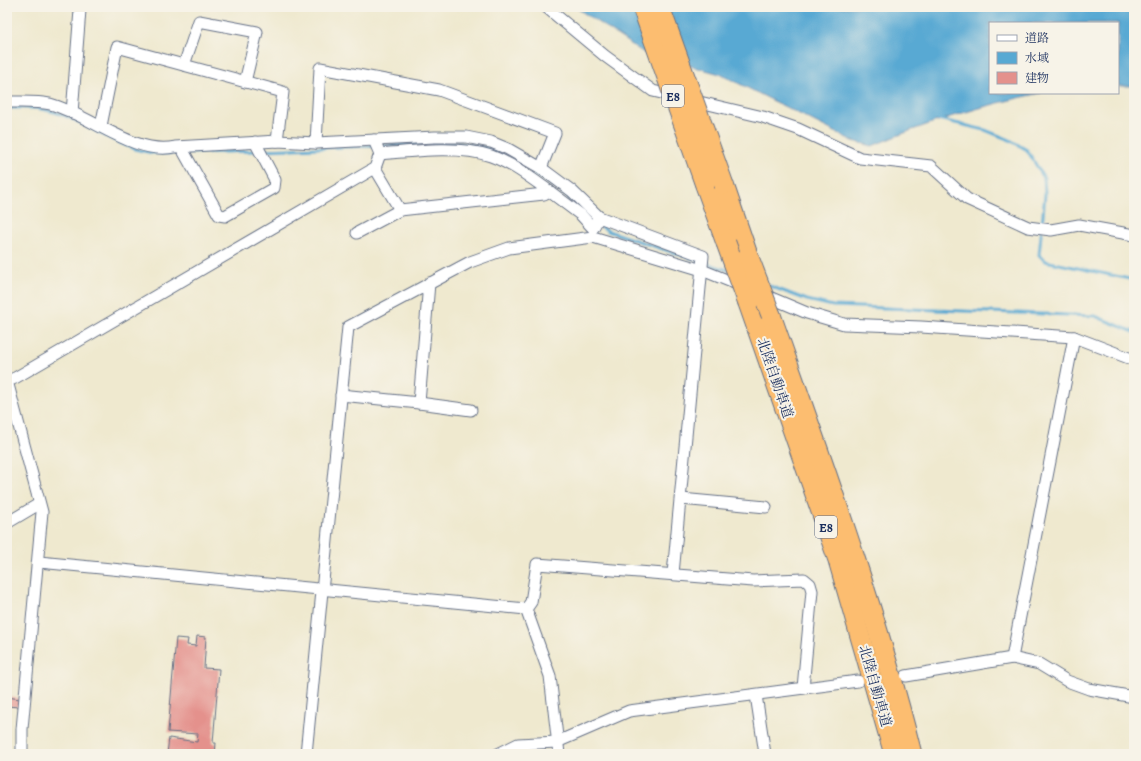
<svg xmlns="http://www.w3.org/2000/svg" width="1141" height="761" font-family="Alegreya,'Noto Serif JP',serif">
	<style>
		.water { fill: #58a9d3; stroke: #3a6c98 }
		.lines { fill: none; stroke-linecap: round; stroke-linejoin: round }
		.stream { stroke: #58a9d3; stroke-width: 3 }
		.building { fill: #e4918c }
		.minor-casing { stroke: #657086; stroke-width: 13 }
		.motorway-casing { stroke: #657086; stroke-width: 21 }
		.minor { stroke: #fff; stroke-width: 11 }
		.motorway { stroke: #fcbd6f; stroke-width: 19 }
		.motorway-bridge-casing { stroke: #657086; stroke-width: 21; stroke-linecap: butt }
		.motorway-bridge { stroke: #fcbd6f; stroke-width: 19 }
		.labels { text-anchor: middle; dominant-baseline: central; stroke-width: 4; stroke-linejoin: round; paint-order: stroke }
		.shield { fill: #f7f3e8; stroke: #5d6a87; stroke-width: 1 }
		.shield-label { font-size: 13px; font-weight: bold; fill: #1b2f5e }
		.street-label { font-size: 14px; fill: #1b2f5e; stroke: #f7f3e8 }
	</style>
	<rect width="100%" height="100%" fill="#f7f3e8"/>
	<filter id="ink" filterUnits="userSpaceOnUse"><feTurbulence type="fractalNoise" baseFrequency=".025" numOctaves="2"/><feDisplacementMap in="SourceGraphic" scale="8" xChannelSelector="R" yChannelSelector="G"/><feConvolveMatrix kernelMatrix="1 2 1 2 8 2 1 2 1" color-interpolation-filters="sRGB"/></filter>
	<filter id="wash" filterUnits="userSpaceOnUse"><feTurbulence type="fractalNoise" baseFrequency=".012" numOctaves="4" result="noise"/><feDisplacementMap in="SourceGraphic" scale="16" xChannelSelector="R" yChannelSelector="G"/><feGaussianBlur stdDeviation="0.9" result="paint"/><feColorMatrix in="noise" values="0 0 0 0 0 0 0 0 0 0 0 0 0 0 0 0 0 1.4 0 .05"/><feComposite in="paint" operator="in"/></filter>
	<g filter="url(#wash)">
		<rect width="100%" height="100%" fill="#efe9cf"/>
		<path class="water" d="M 575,7 L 1134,7 L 1134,86 L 1118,86 L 1118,23 L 990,23 L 990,93 L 1041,93 C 983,105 926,123 872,146 L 853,141 L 720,74 L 644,53 Z"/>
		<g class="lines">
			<g class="stream">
				<path d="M 7,108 C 18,108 30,107 41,109 C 76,114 105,141 139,150 C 153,154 167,154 181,153"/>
				<polyline points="938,119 985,130 1010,140 1027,150 1044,178 1045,194 1039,255 1045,261 1134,280"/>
				<path d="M 379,146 C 422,145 472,135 510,159"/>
				<polyline points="263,150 373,146"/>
				<polyline points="187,153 257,151"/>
				<polyline points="532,172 559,189 577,206"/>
				<polyline points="598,224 608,231 699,261"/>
				<polyline points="705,263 728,270"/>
				<polyline points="767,285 807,300 833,306 1095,316 1134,332"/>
			</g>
		</g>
		<g id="blocks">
			<g class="building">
				<polygon points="197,636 206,637 204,668 219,669 213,743 216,743 215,754 167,754 169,738 197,742 198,734 168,732 176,638 188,639 187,645 196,646"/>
				<polygon points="7,697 20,699 19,707 7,706"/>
			</g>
		</g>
	</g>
	<g filter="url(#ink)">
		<use href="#blocks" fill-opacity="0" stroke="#657086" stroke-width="1"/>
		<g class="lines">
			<g class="minor-casing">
				<g id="minor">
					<polyline points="546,7 605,56 653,91 763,117 798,129 860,158 931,166 967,199 1028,227 1051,230 1079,225 1134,235"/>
					<polyline points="184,65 199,21 257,32 245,82"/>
					<path d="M 7,102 C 21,102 37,101 50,104 C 89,114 134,156 175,147 L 277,141 L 316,143 L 435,137 L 466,137 L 491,142 L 508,149 L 541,168 L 572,191 L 599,217 L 703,256 L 673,574"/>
					<polyline points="72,113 80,10"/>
					<polyline points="101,126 117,47 283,92 277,141"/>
					<polyline points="316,143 320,68 439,90 555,133 541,168"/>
					<polyline points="181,147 219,215 225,216 274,188 275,180 255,142"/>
					<path d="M 380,154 C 413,151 460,145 491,156 C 513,164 531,178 549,191 L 544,194 L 400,210"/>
					<polyline points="549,191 581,215 593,228 599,217"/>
					<polyline points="357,233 400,210 375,168"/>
					<polyline points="762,294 807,313 844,324 921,327 1074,337 1134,360"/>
					<polyline points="7,381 15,378 375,168 380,154 374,140"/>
					<polyline points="7,381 42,512 22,729 22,754"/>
					<polyline points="341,395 419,403 429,283"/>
					<polyline points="419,403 471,410"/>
					<polyline points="681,499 766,507"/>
					<polyline points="7,523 39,504"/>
					<polyline points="39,562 526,609"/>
					<polyline points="526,609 531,602 537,564 753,581 804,579 810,584 812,591 803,688"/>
					<polyline points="526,609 550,676 559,754"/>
					<polyline points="1012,658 1074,337"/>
					<polyline points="906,676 1012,658 1039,664 1067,681 1089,689 1134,697"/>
					<polyline points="756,695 765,754"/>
					<polyline points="306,754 348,327 470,262 509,248 593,237 702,270 744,287"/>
					<polyline points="498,754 518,744 557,742 629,711 858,681"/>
				</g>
			</g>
			<g class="motorway-casing">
				<g id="motorway">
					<polyline points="705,185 726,243"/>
					<polyline points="724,185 748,255"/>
					<polyline points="748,303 838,560 894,754"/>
					<path d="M 771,315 C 822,460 875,605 912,754"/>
				</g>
			</g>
			<use href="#minor" class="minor"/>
			<use href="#motorway" class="motorway"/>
			<g class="motorway-bridge-casing">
				<g id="motorway-bridge">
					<polyline points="642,7 705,185"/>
					<polyline points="660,7 724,185"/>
					<polyline points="726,243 748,303"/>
					<polyline points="748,255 771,315"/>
				</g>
			</g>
			<use href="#motorway-bridge" class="motorway-bridge"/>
		</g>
	</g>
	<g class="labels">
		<g class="shield">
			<rect x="662" y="85" width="22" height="22" rx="3"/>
			<rect x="815" y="516" width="22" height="22" rx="3"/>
		</g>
		<g class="shield-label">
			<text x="673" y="96">E8</text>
			<text x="826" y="527">E8</text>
		</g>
		<g class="street-label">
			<text transform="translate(775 378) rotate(71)">北陸自動車道</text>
			<text transform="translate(875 686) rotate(74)">北陸自動車道</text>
		</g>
	</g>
	<rect width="1141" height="761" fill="none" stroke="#f7f3e8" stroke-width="24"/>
	<rect x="989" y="22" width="130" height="72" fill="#f7f3e8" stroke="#9fa5b1"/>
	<rect x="997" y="35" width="20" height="6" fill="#ffffff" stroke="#9fa5b1"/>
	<text x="1025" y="42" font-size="12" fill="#1b2f5e">道路</text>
	<rect x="997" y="52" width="20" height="12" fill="#58a9d3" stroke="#9fa5b1"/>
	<text x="1025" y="62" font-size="12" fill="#1b2f5e">水域</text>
	<rect x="997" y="72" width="20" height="12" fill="#e4918c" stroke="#9fa5b1"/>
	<text x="1025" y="82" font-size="12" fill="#1b2f5e">建物</text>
</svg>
